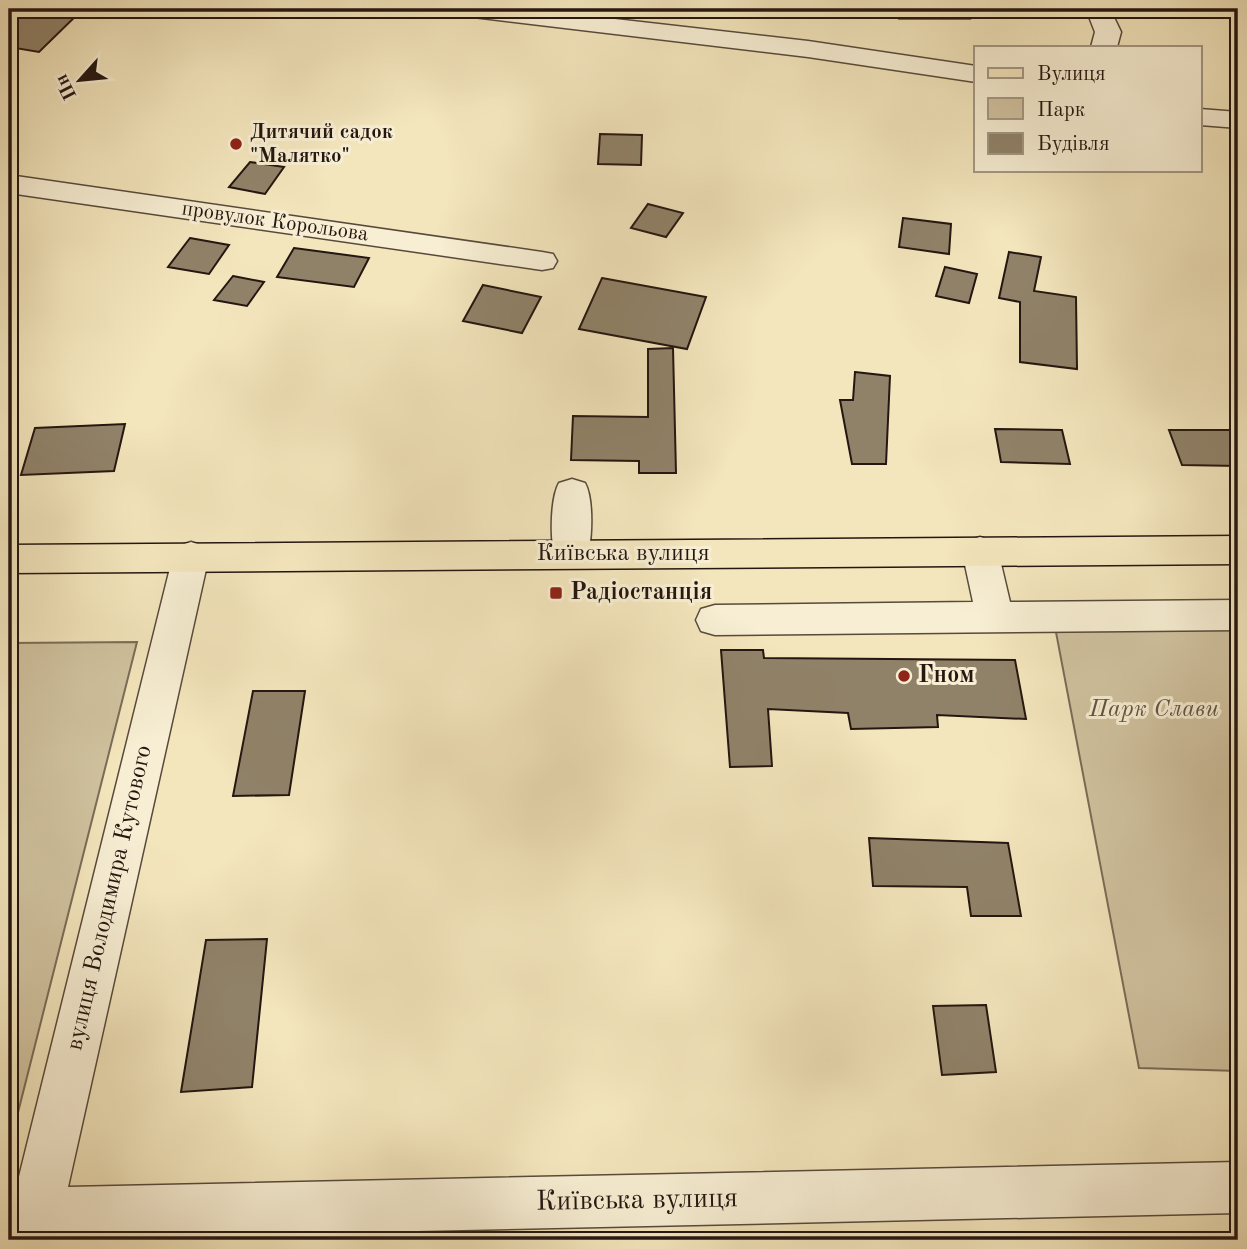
<svg xmlns="http://www.w3.org/2000/svg" width="1247" height="1249" font-family="'Old Standard TT',serif">
	<style>
		.green { fill: #d0c29f; stroke: #7a6c58; stroke-width: 2 }
		.building { fill: #908269; stroke: #241610; stroke-width: 2 }
		.lines { fill: none; stroke-linecap: round; stroke-linejoin: round }
		.minor-casing { stroke: #584a3b; stroke-width: 3 }
		.major-casing { stroke: #241610; stroke-width: 3 }
		.minor { fill: #f7eed3; fill-rule: evenodd }
		.major { fill: #f3e5bc; fill-rule: evenodd }
		.poi-dot { fill: #8f2418; stroke: #f7eed3; stroke-width: 2.5 }
		.labels { text-anchor: middle; dominant-baseline: central; stroke-width: 6; stroke-linejoin: round; paint-order: stroke }
		.far-poi-label { font-size: 21px; font-weight: bold; fill: #241610; stroke: #f7eed3; text-anchor: start }
		.far-street-label { font-size: 21px; fill: #241610; stroke: #f7eed3 }
		.street-label { font-size: 24px; fill: #241610; stroke: #f7eed3 }
		.poi-label { font-size: 24px; font-weight: bold; fill: #241610; stroke: #f7eed3; text-anchor: start }
		.park-label { font-size: 24px; font-style: italic; fill: #605242; stroke: #f7eed3 }
		.near-street-label { font-size: 28px; fill: #241610; stroke: #f7eed3 }
	</style>
	<rect width="100%" height="100%" fill="#f3e5bc"/>
	<filter id="stains"><feTurbulence type="fractalNoise" baseFrequency=".00286" numOctaves="4"/><feColorMatrix values="0 0 0 0 .2 0 0 0 0 .09 0 0 0 0 .02 0 0 0 .5 -.17"/></filter>
	<radialGradient id="worn" r=".72"><stop offset=".6" stop-color="#630" stop-opacity="0"/><stop offset="1" stop-color="#630" stop-opacity=".3"/></radialGradient>
	<g class="green">
		<polygon points="896,9 966,9 970,19 899,19"/>
		<polygon points="1238,624 1238,1071 1139,1068 1055,627"/>
		<polygon points="137,642 9,1148 9,643"/>
	</g>
	<g class="building">
		<polygon points="22,9 83,9 39,52 9,47 9,22"/>
		<polygon points="600,134 642,135 641,165 598,164"/>
		<polygon points="250,162 284,167 265,194 229,187"/>
		<polygon points="648,204 683,213 666,237 631,228"/>
		<polygon points="903,218 951,224 949,254 899,247"/>
		<polygon points="190,238 229,245 209,274 168,267"/>
		<polygon points="294,248 369,258 354,287 277,277"/>
		<polygon points="1009,252 1041,257 1034,291 1076,297 1077,369 1020,362 1020,302 999,298"/>
		<polygon points="945,267 977,274 969,303 936,296"/>
		<polygon points="233,276 264,282 247,306 214,300"/>
		<polygon points="602,278 706,297 687,349 579,329"/>
		<polygon points="483,285 541,297 522,333 463,321"/>
		<polygon points="673,348 676,473 639,473 639,461 571,460 573,416 648,417 648,349"/>
		<polygon points="855,372 890,376 886,464 852,464 840,400 853,400"/>
		<polygon points="125,424 114,471 21,475 35,428"/>
		<polygon points="995,429 1062,430 1070,464 1001,462"/>
		<polygon points="1169,430 1238,430 1238,466 1182,465"/>
		<polygon points="721,650 763,650 764,658 1015,660 1026,719 937,715 938,727 851,729 848,713 768,709 772,766 730,767"/>
		<polygon points="253,691 305,691 289,795 233,796"/>
		<polygon points="869,838 1008,843 1021,916 971,916 967,887 873,886"/>
		<polygon points="267,939 252,1087 181,1092 206,940"/>
		<polygon points="986,1005 996,1072 942,1075 933,1006"/>
	</g>
	<g class="lines">
		<g class="minor-casing">
			<g id="minor">
				<polygon points="453,9 527,9 808,41 976,66 976,82 808,57 465,16 456,14"/>
				<polygon points="1086,9 1110,9 1121,32 1117,47 1091,47 1095,32"/>
				<polygon points="1200,109 1238,112 1238,128 1200,125"/>
				<polygon points="9,175 542,252 553,254 557,261 553,268 542,270 9,193"/>
				<path d="M 572,479 L 585,483 C 594,499 593,548 584,564 L 571,568 L 558,564 C 549,548 550,499 559,483 Z"/>
				<polygon points="980,537 993,541 998,551 1010,602 1238,600 1238,630 715,635 701,631 696,620 701,609 715,605 973,602 962,551 967,541"/>
				<polygon points="191,542 204,546 209,556 68,1187 1238,1162 1238,1213 9,1240 10,1213 173,556 178,546"/>
			</g>
		</g>
		<g class="major-casing">
			<polygon id="major" points="1238,536 1238,564 9,573 9,545"/>
		</g>
		<use href="#minor" class="minor"/>
		<use href="#major" class="major"/>
	</g>
	<g class="poi-dot">
		<circle cx="236" cy="144" r="7"/>
		<rect x="549" y="586" width="14" height="14" rx="3.5"/>
		<circle cx="904" cy="676" r="7"/>
	</g>
	<g class="labels">
		<g class="far-poi-label">
			<text x="250" y="132">Дитячий садок<tspan x="250" dy="24">"Малятко"</tspan></text>
		</g>
		<g class="far-street-label">
			<text transform="translate(275 222) rotate(8)">провулок Корольова</text>
		</g>
		<g class="street-label">
			<text x="623" y="554">Київська вулиця</text>
			<text transform="translate(110 898) rotate(-77)">вулиця Володимира Кутового</text>
		</g>
		<g class="poi-label">
			<text x="570" y="593">Радіостанція</text>
			<text x="918" y="676">Гном</text>
		</g>
		<g class="park-label">
			<text x="1154" y="710">Парк Слави</text>
		</g>
		<g class="near-street-label">
			<text transform="translate(637 1201) rotate(-1)">Київська вулиця</text>
		</g>
	</g>
	<rect width="1247" height="1249" fill="none" stroke="#f3e5bc" stroke-width="35"/>
	<rect x="10" y="10" width="1226" height="1228" fill="none" stroke="#241610" stroke-width="3.5"/>
	<rect x="18" y="18" width="1212" height="1214" fill="none" stroke="#241610" stroke-width="2"/>
	<rect x="974" y="46" width="228" height="126" fill="#f7eed3" stroke="#a39885" stroke-width="2"/>
	<rect x="988" y="68" width="35" height="10" fill="#f3e5bc" stroke="#a39885" stroke-width="2"/>
	<text x="1037" y="80" font-size="21" fill="#241610">Вулиця</text>
	<rect x="988" y="98" width="35" height="21" fill="#d0c29f" stroke="#a39885" stroke-width="2"/>
	<text x="1037" y="116" font-size="21" fill="#241610">Парк</text>
	<rect x="988" y="133" width="35" height="21" fill="#908269" stroke="#a39885" stroke-width="2"/>
	<text x="1037" y="150" font-size="21" fill="#241610">Будівля</text>
	<g transform="translate(80 80) rotate(243)" stroke="#f7eed3" stroke-width="5" paint-order="stroke">
	<path d="M0-5L12 26L0 18L-12 26Z" fill="#241610"/>
	<text y="-10" font-size="19" font-weight="bold" text-anchor="middle" fill="#241610">Пн</text>
	</g>
	<rect width="100%" height="100%" filter="url(#stains)"/>
	<rect width="100%" height="100%" fill="url(#worn)"/>
</svg>
